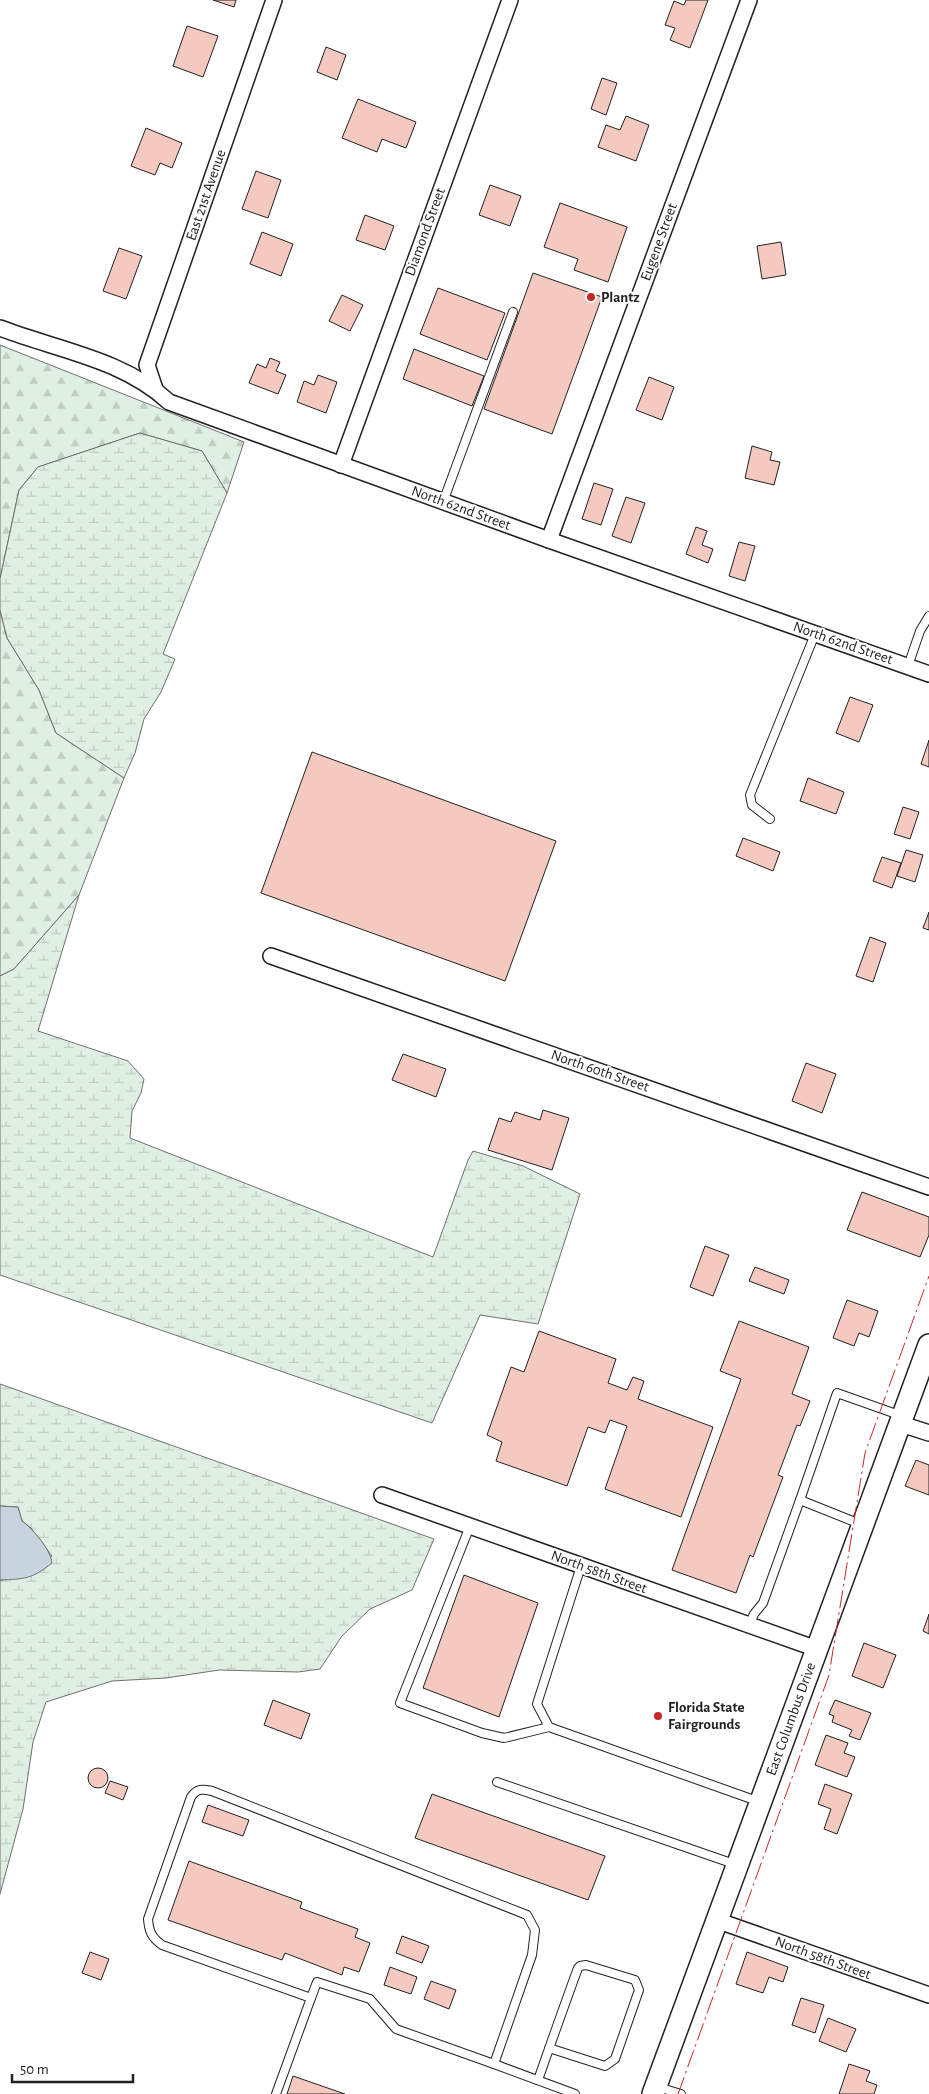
<svg xmlns="http://www.w3.org/2000/svg" width="929" height="2094" font-family="'Alegreya Sans',sans-serif">
	<style>
		.forest { fill: url(#forest-firs); stroke: #6f6f6f }
		.wetland { fill: url(#wetland-marsh); stroke: #6f6f6f }
		.water { fill: #c7d3dd; stroke: #6f6f6f }
		.building { fill: #f3c9c0; stroke: #222 }
		.lines { fill: none; stroke-linecap: round; stroke-linejoin: round }
		.service-casing { stroke: #222; stroke-width: 10 }
		.minor-casing { stroke: #222; stroke-width: 18 }
		.secondary-casing { stroke: #222; stroke-width: 24 }
		.service { stroke: #fff; stroke-width: 8 }
		.minor { stroke: #fff; stroke-width: 15 }
		.secondary { stroke: #fff; stroke-width: 21 }
		.power { stroke: #c62828; stroke-width: 1; stroke-dasharray: 18 4 2.5 4; stroke-linecap: butt }
		.poi-dot { fill: #c62828; stroke: #fff; stroke-width: 2 }
		.labels { text-anchor: middle; dominant-baseline: central; stroke-width: 4; stroke-linejoin: round; paint-order: stroke }
		.street-label { font-size: 15px; fill: #222; stroke: #fff }
		.poi-label { font-size: 15px; font-weight: bold; fill: #222; stroke: #fff; text-anchor: start }
	</style>
	<defs>
		<pattern id="forest-firs" width="22" height="20" patternUnits="userSpaceOnUse" patternTransform="scale(1.25)"><rect width="22" height="20" fill="#e0efe3"/><path d="M5 1l3.5 6h-7zM16 11l3.5 6h-7z" fill="#c0cdc2"/></pattern>
		<pattern id="wetland-marsh" width="20" height="14" patternUnits="userSpaceOnUse" patternTransform="scale(1.25)"><rect width="20" height="14" fill="#e0efe3"/><path d="M1 5h8M5 5V1M11 12h8M15 12V8" fill="none" stroke="#c0cdc2"/></pattern>
	</defs>
	<rect width="100%" height="100%" fill="#fff"/>
	<g class="forest">
		<polygon points="0,345 244,442 227,493 202,451 140,433 38,467 19,490 0,579"/>
		<polygon points="0,610 7,638 39,690 56,733 124,778 79,895 14,969 0,976"/>
	</g>
	<g class="wetland">
		<polygon points="140,433 202,451 227,493 163,654 175,659 161,692 144,719 135,753 124,778 56,733 39,690 7,638 0,610 0,579 19,490 38,467"/>
		<polygon points="79,895 38,1031 128,1061 144,1079 141,1093 132,1111 130,1138 433,1257 468,1160 473,1151 523,1166 580,1194 538,1324 480,1315 432,1423 0,1275 0,976 14,969"/>
		<polygon points="0,1384 434,1539 412,1590 370,1609 342,1636 320,1669 298,1672 219,1670 166,1678 112,1681 46,1702 33,1742 23,1809 0,1894 0,1581 52,1556 31,1528 22,1521 18,1507 0,1506"/>
	</g>
	<path class="water" d="M 0,1506 L 18,1507 L 22,1521 C 33,1529 51,1550 52,1563 C 32,1579 25,1579 0,1580 Z"/>
	<g class="building">
		<polygon points="213,0 236,0 234,7"/>
		<polygon points="686,0 708,0 690,48 670,40 675,28 665,25 674,1 684,5"/>
		<polygon points="187,26 218,36 203,77 173,66"/>
		<polygon points="326,47 346,55 337,80 317,72"/>
		<polygon points="602,78 617,83 606,115 591,109"/>
		<polygon points="358,99 416,122 406,148 382,139 377,152 342,138"/>
		<polygon points="626,116 649,125 636,161 598,147 606,125 620,130"/>
		<polygon points="146,128 182,143 172,168 160,163 155,175 131,166"/>
		<polygon points="256,171 281,180 268,218 242,209"/>
		<polygon points="490,185 521,196 510,226 479,215"/>
		<polygon points="560,203 627,227 608,282 574,270 578,259 544,247"/>
		<polygon points="365,215 394,226 385,250 356,240"/>
		<polygon points="262,232 293,244 281,276 250,264"/>
		<polygon points="781,242 786,275 762,279 757,246"/>
		<polygon points="119,248 142,256 126,299 103,291"/>
		<polygon points="533,273 602,297 552,434 484,409"/>
		<polygon points="438,288 505,313 487,360 420,334"/>
		<polygon points="342,295 363,305 350,331 329,321"/>
		<polygon points="414,349 484,376 472,406 403,379"/>
		<polygon points="270,358 280,362 276,371 286,375 278,394 249,383 257,364 266,368"/>
		<polygon points="318,375 337,382 326,413 297,402 304,381 314,385"/>
		<polygon points="649,377 674,387 662,420 636,410"/>
		<polygon points="752,446 772,452 770,460 780,462 774,485 745,478"/>
		<polygon points="594,483 613,489 601,525 582,519"/>
		<polygon points="626,497 645,503 631,543 612,536"/>
		<polygon points="696,527 707,531 702,545 713,549 708,563 686,554"/>
		<polygon points="739,542 755,546 745,581 729,576"/>
		<polygon points="850,697 873,705 859,742 836,733"/>
		<polygon points="929,740 929,767 921,764"/>
		<polygon points="312,752 556,841 505,981 261,893"/>
		<polygon points="808,778 844,792 836,814 800,801"/>
		<polygon points="903,807 919,812 910,839 894,834"/>
		<polygon points="743,838 780,852 773,871 736,856"/>
		<polygon points="906,850 923,855 915,882 897,876"/>
		<polygon points="882,857 901,863 892,888 873,881"/>
		<polygon points="929,912 929,930 923,928"/>
		<polygon points="870,937 886,943 873,982 856,976"/>
		<polygon points="403,1054 446,1069 436,1097 392,1080"/>
		<polygon points="806,1063 836,1074 822,1113 792,1101"/>
		<polygon points="543,1110 569,1118 552,1170 488,1150 499,1118 511,1122 515,1112 540,1120"/>
		<polygon points="862,1192 929,1217 929,1235 920,1257 847,1230"/>
		<polygon points="705,1246 729,1255 713,1296 690,1287"/>
		<polygon points="755,1267 789,1280 784,1294 749,1281"/>
		<polygon points="847,1300 878,1311 869,1337 859,1333 854,1346 833,1338"/>
		<polygon points="739,1321 809,1347 792,1394 810,1401 800,1426 797,1425 778,1475 783,1477 753,1557 750,1555 736,1593 672,1570 741,1379 720,1371"/>
		<polygon points="539,1331 616,1359 608,1383 627,1390 633,1377 644,1381 638,1399 713,1427 681,1517 605,1489 627,1426 610,1420 605,1433 588,1427 567,1486 496,1461 502,1442 487,1435 511,1367 524,1372"/>
		<polygon points="916,1460 929,1465 929,1495 905,1486"/>
		<polygon points="464,1575 538,1603 499,1717 423,1688"/>
		<polygon points="929,1614 929,1634 923,1631"/>
		<polygon points="864,1643 896,1655 883,1688 852,1676"/>
		<polygon points="273,1700 310,1714 301,1739 264,1725"/>
		<polygon points="835,1700 871,1713 860,1740 849,1736 852,1730 832,1722 834,1716 829,1714"/>
		<polygon points="826,1735 848,1743 844,1753 855,1757 847,1777 815,1765"/>
		<circle cx="98" cy="1778" r="10"/>
		<polygon points="110,1781 128,1787 123,1800 105,1793"/>
		<polygon points="825,1784 852,1794 837,1834 824,1829 831,1809 818,1804"/>
		<polygon points="432,1794 605,1856 588,1900 415,1838"/>
		<polygon points="208,1805 249,1820 243,1836 202,1822"/>
		<polygon points="189,1861 302,1902 300,1908 358,1929 355,1937 370,1943 359,1972 344,1967 342,1975 285,1953 282,1960 168,1920"/>
		<polygon points="402,1936 429,1946 422,1963 396,1953"/>
		<polygon points="90,1952 109,1959 101,1980 82,1973"/>
		<polygon points="747,1952 788,1967 783,1982 769,1977 763,1993 736,1984"/>
		<polygon points="390,1967 417,1977 411,1994 384,1985"/>
		<polygon points="431,1981 456,1990 449,2009 424,1999"/>
		<polygon points="801,1998 824,2005 815,2033 792,2025"/>
		<polygon points="828,2018 856,2029 846,2052 819,2041"/>
		<polygon points="849,2064 870,2071 866,2081 877,2085 874,2094 839,2094"/>
		<polygon points="293,2076 345,2094 287,2094"/>
	</g>
	<g class="lines">
		<g class="service-casing">
			<g id="service">
				<polyline points="443,502 513,312"/>
				<polyline points="908,666 920,631 929,616"/>
				<polyline points="770,819 752,805 750,795 815,634"/>
				<polyline points="860,1524 800,1500 837,1393 902,1416"/>
				<polyline points="470,1526 400,1703 482,1733 504,1738 549,1727"/>
				<polyline points="581,1566 537,1704 549,1727 760,1802"/>
				<polyline points="749,1625 754,1614 763,1603 800,1500"/>
				<polyline points="497,1782 737,1865"/>
				<polyline points="311,1998 317,1982 370,1999 396,2029 494,2064"/>
				<path d="M 538,2080 C 551,2043 564,2006 578,1968 L 580,1966 L 586,1965 L 635,1980 L 639,1990 L 615,2059 L 605,2066 L 549,2048"/>
				<polyline points="658,2087 681,2094"/>
				<path d="M 276,2094 L 311,1998 L 162,1945 C 151,1937 149,1931 148,1919 L 191,1797 C 197,1788 203,1789 212,1791 L 527,1915 L 535,1930 L 532,1955 L 494,2064 L 575,2094"/>
			</g>
		</g>
		<g class="minor-casing">
			<g id="minor">
				<path d="M 0,328 C 57,350 123,359 169,402 L 549,540 L 929,674"/>
				<polyline points="155,389 147,365 274,0"/>
				<polyline points="341,465 510,0"/>
				<polyline points="549,540 749,0"/>
				<polyline points="271,956 929,1187"/>
				<polyline points="901,1424 929,1433"/>
				<polyline points="382,1495 817,1649"/>
				<polyline points="716,1920 929,1995"/>
			</g>
		</g>
		<g class="secondary-casing">
			<polyline id="secondary" points="653,2094 929,1345"/>
		</g>
		<use href="#service" class="service"/>
		<use href="#minor" class="minor"/>
		<use href="#secondary" class="secondary"/>
		<polyline class="power" points="678,2094 829,1675 865,1453 929,1276"/>
	</g>
	<g class="poi-dot">
		<circle cx="591" cy="297" r="5"/>
		<circle cx="658" cy="1716" r="5"/>
	</g>
	<g class="labels">
		<g class="street-label">
			<text transform="translate(206 195) rotate(-71)">East 21st Avenue</text>
			<text transform="translate(425 232) rotate(-70)">Diamond Street</text>
			<text transform="translate(659 242) rotate(-70)">Eugene Street</text>
			<text transform="translate(461 508) rotate(20)">North 62nd Street</text>
			<text transform="translate(843 643) rotate(19)">North 62nd Street</text>
			<text transform="translate(600 1071) rotate(19)">North 60th Street</text>
			<text transform="translate(599 1572) rotate(20)">North 58th Street</text>
			<text transform="translate(791 1719) rotate(-70)">East Columbus Drive</text>
			<text transform="translate(823 1958) rotate(20)">North 58th Street</text>
		</g>
		<g class="poi-label">
			<text x="601" y="297">Plantz</text>
			<text x="668" y="1707">Florida State<tspan x="668" dy="17">Fairgrounds</tspan></text>
		</g>
	</g>
	<path d="M12 2074v8h121v-8" fill="none" stroke="#222222" stroke-width="2.5"/>
	<text x="20" y="2074" font-size="15" fill="#222222" stroke="#ffffff" stroke-width="4" paint-order="stroke">50 m</text>
</svg>
